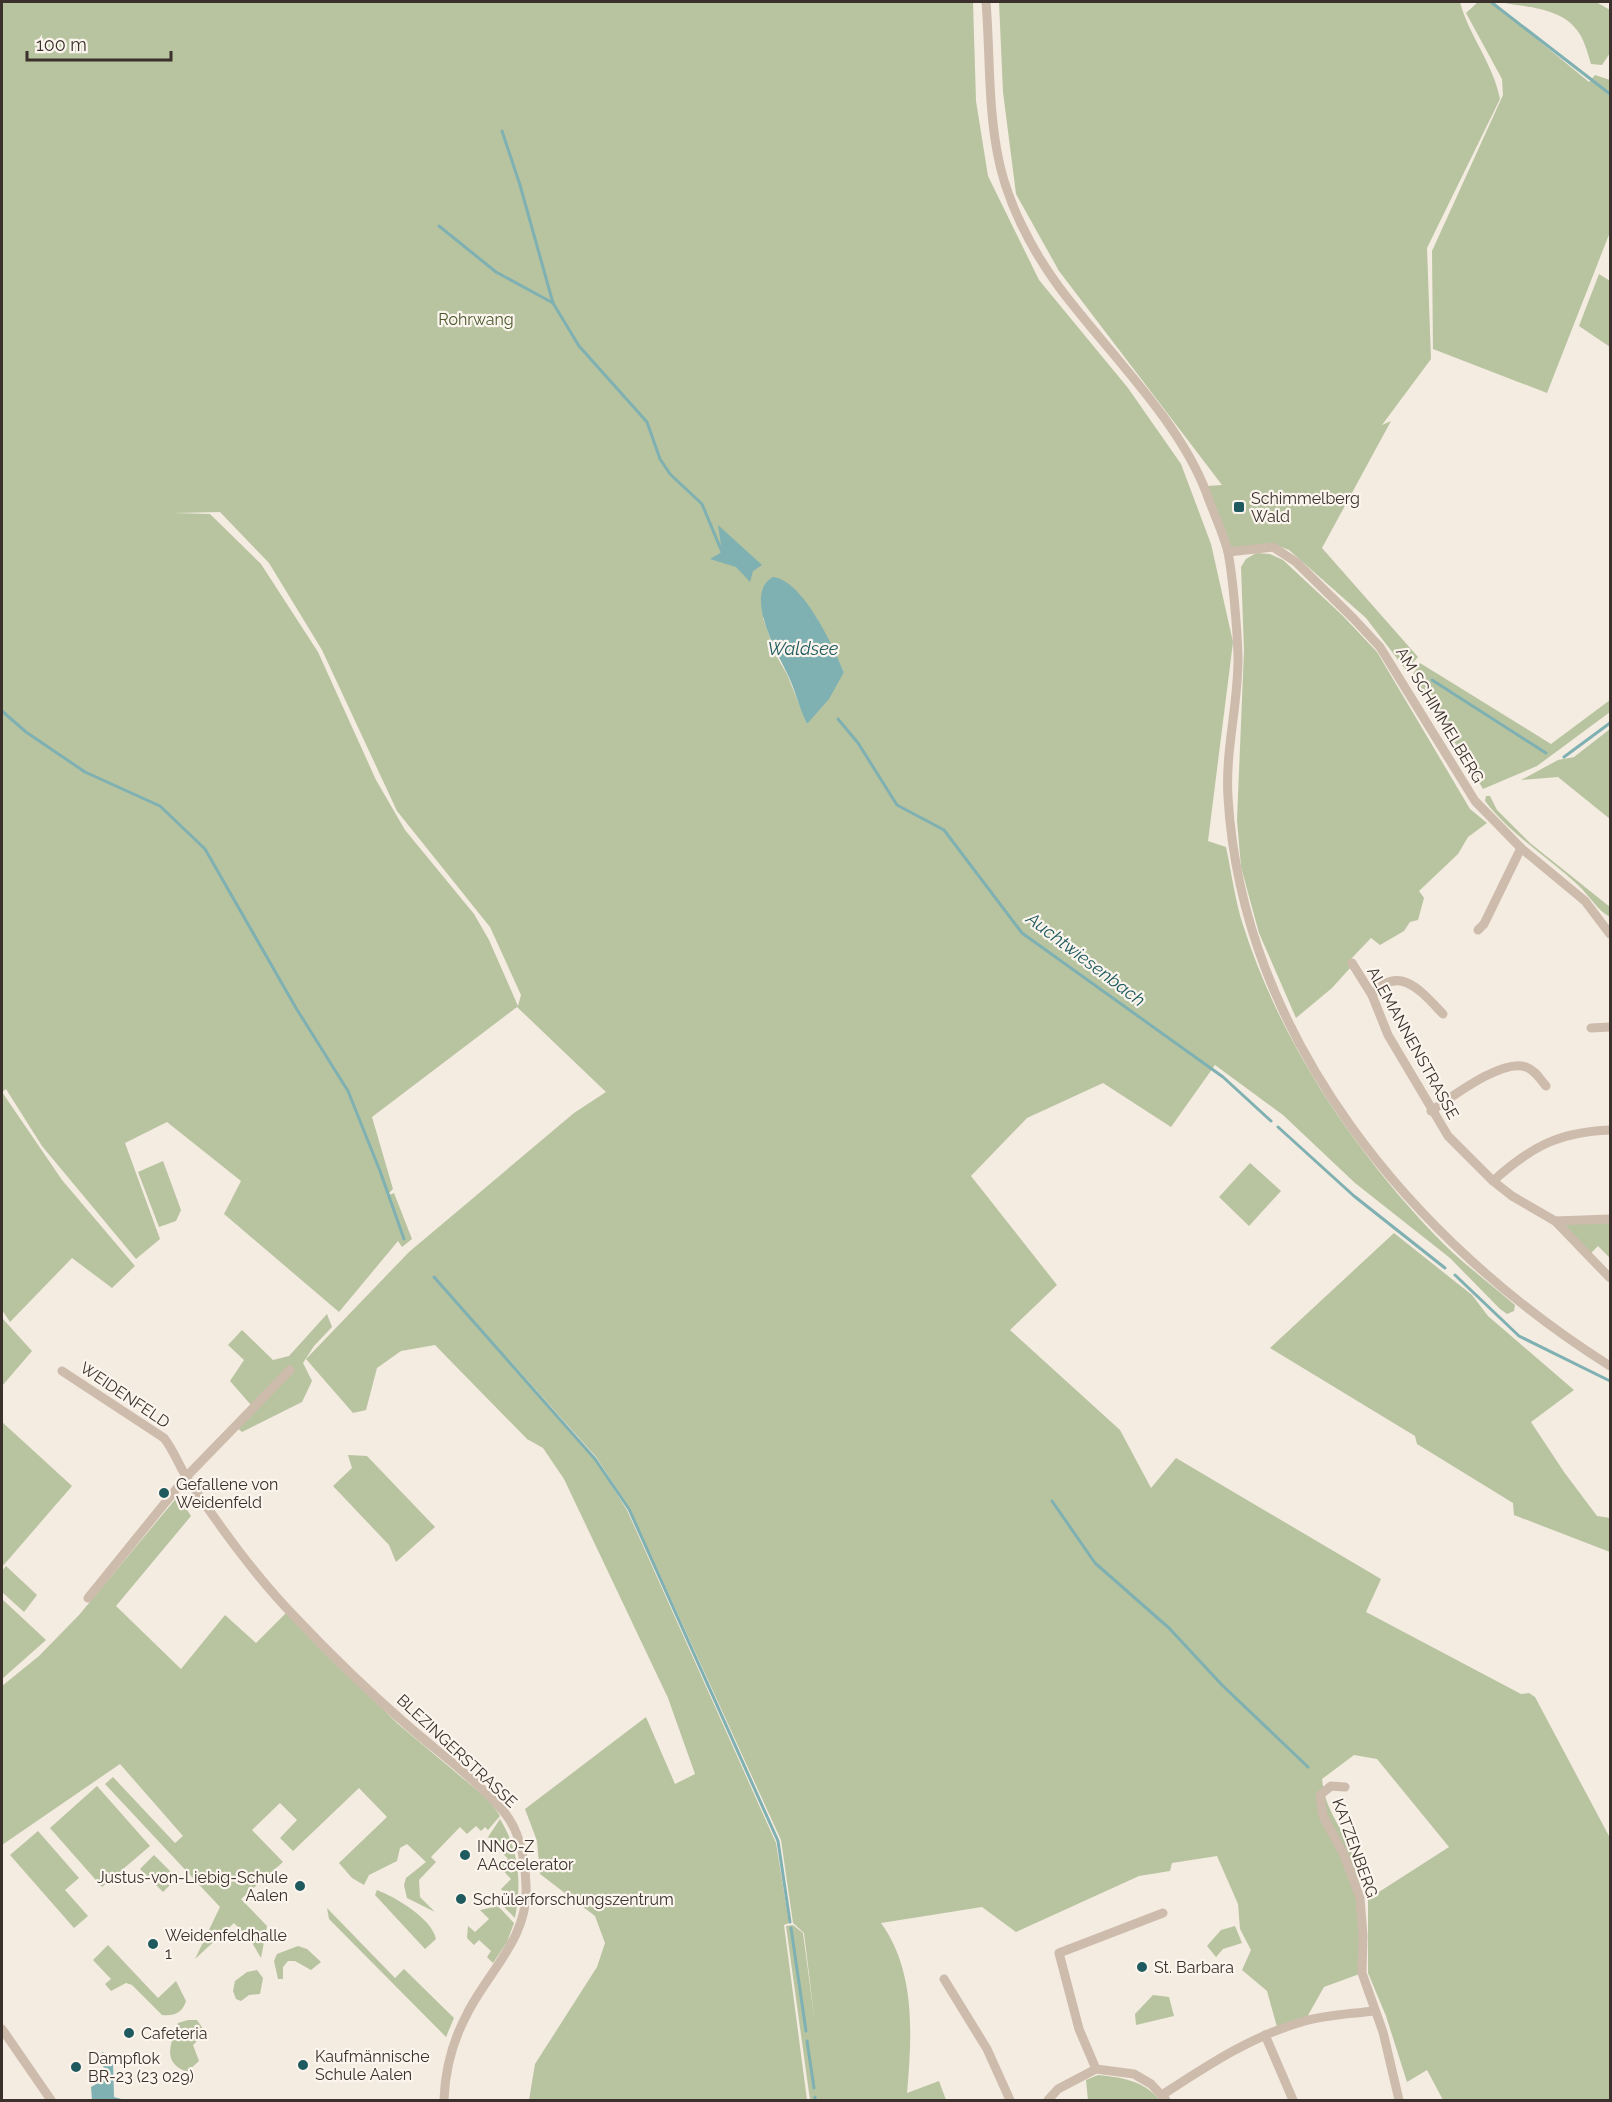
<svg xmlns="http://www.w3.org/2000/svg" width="1612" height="2102" font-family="Raleway,sans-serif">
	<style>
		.green { fill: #b8c4a0; fill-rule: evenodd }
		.water { fill: #7fb0b2 }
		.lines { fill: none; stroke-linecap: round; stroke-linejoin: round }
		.stream { stroke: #7fb0b2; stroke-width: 3 }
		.minor { stroke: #cdbbac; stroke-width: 9 }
		.poi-dot { fill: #1f5a5e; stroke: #fbf5ee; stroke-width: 2 }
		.labels { text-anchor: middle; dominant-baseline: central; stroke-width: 4.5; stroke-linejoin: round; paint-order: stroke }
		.park-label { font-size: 16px; fill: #4a5a2e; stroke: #fbf5ee }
		.poi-label { font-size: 16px; fill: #3b302b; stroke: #fbf5ee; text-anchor: start }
		.street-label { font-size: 16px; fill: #3b302b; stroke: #fbf5ee }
		.water-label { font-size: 18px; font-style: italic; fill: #1f5a5e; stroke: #fbf5ee }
	</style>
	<rect width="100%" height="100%" fill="#f4ebe1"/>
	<g class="green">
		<path d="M 2,2 L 973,2 L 976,101 L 988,176 L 1039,280 L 1128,388 L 1181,464 L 1211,544 L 1233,642 L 1208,841 L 1226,847 C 1232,874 1235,902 1244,928 C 1281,1042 1351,1146 1432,1232 C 1457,1259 1487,1281 1515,1305 L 1514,1311 L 1507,1314 L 1500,1309 L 1450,1258 L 1355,1183 L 1283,1115 L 1215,1065 L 1171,1127 L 1103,1083 L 1027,1118 L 971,1176 L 1057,1285 L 1010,1330 L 1120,1430 L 1151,1488 L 1176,1458 L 1381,1579 L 1366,1612 L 1521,1694 L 1529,1693 L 1535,1697 L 1610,1838 L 1610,2100 L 1443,2100 L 1427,2070 L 1407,2082 L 1386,2016 L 1368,1973 L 1368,1899 L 1449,1847 L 1377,1759 L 1354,1755 L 1322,1779 C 1325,1810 1339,1822 1350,1848 C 1366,1888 1362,1931 1362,1973 L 1324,1987 L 1307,2017 L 1277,2027 L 1267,1991 L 1242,1970 L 1251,1950 L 1240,1929 L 1238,1904 L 1217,1856 L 1172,1863 L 1170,1871 L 1139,1876 L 1016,1932 L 982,1907 L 881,1923 C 916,1971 912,2036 907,2093 L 939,2081 L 946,2100 L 810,2100 L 786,1926 L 793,1925 L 803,1933 L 815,2023 L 804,1933 L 793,1923 L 781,1840 L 629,1507 L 596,1457 L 503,1353 L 595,1459 L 627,1510 L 776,1843 L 789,1923 L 784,1925 L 807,2100 L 529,2100 L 535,2064 L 597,1967 L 605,1943 L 595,1916 L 540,1874 L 537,1841 L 525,1809 L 646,1717 L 675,1784 L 695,1774 L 668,1698 L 564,1479 L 543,1448 L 527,1439 L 435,1345 L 401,1351 L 377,1368 L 366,1410 L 353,1413 L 306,1359 L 409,1252 L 574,1113 L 606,1092 L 517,1007 L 372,1117 L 393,1189 L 386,1196 L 394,1193 L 412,1239 L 402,1247 L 398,1241 L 339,1312 L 224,1214 L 241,1181 L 167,1122 L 125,1143 L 160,1239 L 136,1259 L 42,1146 L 6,1089 L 2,1092 L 62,1180 L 135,1266 L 112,1288 L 72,1258 L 10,1322 L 2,1310 ZM 220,512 L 269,563 L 322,650 L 397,811 L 490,927 L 521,995 L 518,1006 L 489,940 L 474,914 L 405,830 L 376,780 L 318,652 L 261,564 L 210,514 L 174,513 ZM 804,602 L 816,617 L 844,672 L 807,724 L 787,674 L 777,657 L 763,618 Z"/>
		<path d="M 999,2 L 1460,2 C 1469,36 1493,63 1500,99 L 1427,248 L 1431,359 L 1382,425 L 1391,421 L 1322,548 L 1418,657 L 1406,670 L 1366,618 L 1289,550 L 1273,544 L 1229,548 L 1207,486 L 1222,485 L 1059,271 L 1016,194 L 1003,92 Z"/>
		<polygon points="1478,2 1492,2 1589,82 1595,75 1610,80 1610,232 1547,393 1433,349 1432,251 1503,95 1502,79 1466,13"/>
		<path d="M 1498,2 L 1596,2 L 1610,10 L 1610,53 L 1602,65 L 1591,64 C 1588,54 1585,42 1579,33 C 1563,7 1525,7 1498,2 Z"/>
		<polygon points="1599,274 1610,281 1610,347 1579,326"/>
		<polygon points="1256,553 1270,554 1283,560 1342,615 1377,652 1470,809 1487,823 1468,837 1458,854 1419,891 1424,898 1418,920 1410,922 1404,931 1380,945 1371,938 1350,960 1351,967 1332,988 1296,1018 1259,933 1241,867 1237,820 1244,651 1241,567 1246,559"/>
		<polygon points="1420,663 1551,744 1610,700 1610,712 1537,766 1483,789 1413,674"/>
		<polygon points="1610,729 1610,819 1558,777 1521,780 1558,760 1574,757"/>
		<path d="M 1486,796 L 1490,796 L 1497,810 L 1530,843 L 1610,907 L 1610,917 C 1598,911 1589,895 1578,885 C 1547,856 1511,835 1485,801 Z"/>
		<polygon points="163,1161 181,1210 176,1221 159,1227 138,1172"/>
		<polygon points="1250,1163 1281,1191 1249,1226 1219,1197"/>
		<polygon points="1610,1219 1610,1258 1598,1246 1588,1256 1555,1221"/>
		<polygon points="1394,1233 1472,1295 1488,1316 1574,1390 1531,1422 1564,1472 1597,1516 1610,1518 1610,1552 1514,1515 1513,1503 1417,1444 1415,1436 1270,1348"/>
		<polygon points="327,1314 332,1327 314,1346 303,1363 312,1381 302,1402 242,1432 235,1426 251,1405 230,1381 244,1360 228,1345 242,1330 273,1360 289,1356"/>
		<polygon points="2,1318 32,1351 2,1386"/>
		<polygon points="2,1422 72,1486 2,1567"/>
		<polygon points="348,1455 367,1456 435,1527 396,1562 389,1545 333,1486 352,1468"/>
		<polygon points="178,1496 191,1516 116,1606 181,1669 225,1615 256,1643 286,1613 398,1724 490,1801 500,1816 488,1830 485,1827 481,1831 476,1826 467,1834 460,1827 431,1857 436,1862 419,1880 420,1897 435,1912 407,1898 404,1885 406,1878 426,1862 407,1844 400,1848 397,1861 369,1875 364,1885 352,1878 339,1863 387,1817 359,1788 293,1851 280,1838 297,1820 280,1803 252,1830 283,1862 241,1899 267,1926 261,1958 251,1941 234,1923 195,1959 220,1907 105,1784 113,1777 175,1843 183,1836 120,1764 2,1845 2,1686 39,1656 79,1615"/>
		<polygon points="6,1566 37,1595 24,1612 2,1592 2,1571"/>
		<polygon points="2,1599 46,1640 2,1679"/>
		<polygon points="97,1786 150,1846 102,1887 50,1828"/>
		<path d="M 500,1819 C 519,1850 522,1883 515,1918 L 504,1907 L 509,1898 L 501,1889 L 511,1879 L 500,1867 L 508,1859 L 488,1837 Z"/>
		<polygon points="38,1831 79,1878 65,1890 88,1916 74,1928 10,1855"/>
		<polygon points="154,1855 177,1878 163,1892 140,1869"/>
		<path d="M 377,1890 C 397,1898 431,1918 436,1939 L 425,1949 L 375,1895 Z"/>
		<polygon points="498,1906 514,1923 507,1942 493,1963 487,1957 491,1951 479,1940 474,1945 467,1938 468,1926 475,1932 489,1919 480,1910"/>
		<polygon points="327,1908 395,1978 404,1969 454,2018 446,2037 329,1919"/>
		<polygon points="1235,1926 1242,1943 1223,1949 1216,1957 1207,1946 1221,1930"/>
		<path d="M 108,1945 L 158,1998 L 176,1981 L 186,2001 C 182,2013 175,2016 162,2015 L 132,1985 L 126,1983 L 111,1991 L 105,1984 L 111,1979 L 93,1960 Z"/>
		<polygon points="298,1946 307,1949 321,1962 311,1970 295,1961 288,1961 283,1967 283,1979 278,1979 274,1961 277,1954"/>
		<polygon points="257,1970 263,1978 260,1994 249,1995 241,2001 236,1999 233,1991 235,1981 247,1972"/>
		<polygon points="1153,1995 1169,1997 1174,2016 1136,2025 1135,2014"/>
		<path d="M 188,2020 L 197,2020 L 206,2033 L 204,2037 L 199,2039 L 193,2045 L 199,2061 L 187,2072 C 161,2062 171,2044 178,2023 Z"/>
		<path d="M 1098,2075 C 1124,2078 1142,2080 1160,2100 L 1088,2100 L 1086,2080 Z"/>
	</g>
	<g class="water">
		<polygon points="718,525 762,565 753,571 750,582 736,567 710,559 722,552"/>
		<path d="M 773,577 C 803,580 833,646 844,672 L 829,699 L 807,724 C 799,708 795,689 787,673 C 777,652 743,593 773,577 Z"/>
		<polygon points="103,2052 113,2063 114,2097 125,2100 92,2100 91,2087 105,2079 105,2070 97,2056"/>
	</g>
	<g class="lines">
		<g class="stream">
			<polyline points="1491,2 1610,94"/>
			<polyline points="502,131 520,185 553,303 579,346 647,422 660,459 670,474 702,504 722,552"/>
			<polyline points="439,226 496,272 553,303"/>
			<polyline points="1432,680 1546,753"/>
			<polyline points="2,711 26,732 85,772 160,806 205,849 296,1008 348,1091 380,1171 404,1239"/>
			<polyline points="838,719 858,743 897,805 944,830 1022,933 1223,1077 1271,1121"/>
			<polyline points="1564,757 1610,723"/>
			<polyline points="1278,1127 1354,1196 1445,1268"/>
			<polyline points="1455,1275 1519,1336 1610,1381"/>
			<polyline points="434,1277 595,1459 629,1509 778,1841 790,1922"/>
			<polyline points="1052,1501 1095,1563 1169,1628 1222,1685 1308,1767"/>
			<polyline points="791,1928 806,2031"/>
			<polyline points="807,2041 814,2088"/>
			<polyline points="815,2097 815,2100"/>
		</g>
		<g class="minor">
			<path d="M 986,2 C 990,51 988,102 997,151 C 1005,199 1031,249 1059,287 C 1106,350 1179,420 1206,492 C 1213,512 1223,532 1228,552 C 1233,578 1237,627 1238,655 C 1239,702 1225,749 1228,797 C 1242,1038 1413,1242 1610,1366"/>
			<polyline points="1228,552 1273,547 1296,562 1353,618 1380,647 1475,801 1521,848 1585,901 1610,934"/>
			<polyline points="1478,930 1484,924 1521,848"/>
			<polyline points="1352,963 1372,995 1388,1035 1448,1136 1493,1181 1512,1196 1555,1221 1610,1278"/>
			<path d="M 1372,995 C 1399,963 1421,991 1443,1014"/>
			<polyline points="1591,1028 1610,1027"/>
			<path d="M 1431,1111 C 1451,1098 1502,1058 1526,1067 C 1535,1070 1540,1079 1546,1086"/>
			<path d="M 1493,1181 C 1531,1147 1558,1132 1610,1130"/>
			<polyline points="1555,1221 1610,1219"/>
			<path d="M 62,1371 L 164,1438 C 175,1452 179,1467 189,1481 C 221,1528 256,1577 295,1617 C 330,1654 368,1691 406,1724 C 439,1753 476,1779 504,1812 C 520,1831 525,1860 526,1885 C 529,1938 489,1970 467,2014 C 452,2042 445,2069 444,2100"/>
			<polyline points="88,1598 186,1477 290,1370"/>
			<polyline points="1345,1787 1331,1786 1320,1795 1323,1816 1344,1855 1360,1898 1363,1936 1362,1973 1383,2032 1399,2100"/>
			<polyline points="944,1979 987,2049 1010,2100"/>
			<polyline points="2,2029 51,2100"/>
			<polyline points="1265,2035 1293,2100"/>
			<polyline points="1096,2069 1079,2029 1059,1953 1163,1913"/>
			<path d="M 1162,2095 C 1208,2065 1251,2036 1305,2021 C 1326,2015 1351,2014 1373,2011"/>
			<polyline points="1048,2100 1058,2089 1096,2069 1134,2074 1151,2084 1166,2100"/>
		</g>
	</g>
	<g class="poi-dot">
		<rect x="1233" y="501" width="12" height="12" rx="3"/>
		<circle cx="164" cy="1493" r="6"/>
		<circle cx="465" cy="1855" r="6"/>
		<circle cx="300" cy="1886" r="6"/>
		<circle cx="461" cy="1899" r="6"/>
		<circle cx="153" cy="1944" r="6"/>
		<circle cx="1142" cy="1967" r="6"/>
		<circle cx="129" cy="2033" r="6"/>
		<circle cx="303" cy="2065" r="6"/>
		<circle cx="76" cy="2067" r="6"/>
	</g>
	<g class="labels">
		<g class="park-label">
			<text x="476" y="319">Rohrwang</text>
		</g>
		<g class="poi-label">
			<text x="1251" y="498">Schimmelberg<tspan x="1251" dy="18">Wald</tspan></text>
			<text x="176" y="1484">Gefallene von<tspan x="176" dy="18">Weidenfeld</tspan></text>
			<text x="477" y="1846">INNO-Z<tspan x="477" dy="18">AAccelerator</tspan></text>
			<text x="288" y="1877" text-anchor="end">Justus-von-Liebig-Schule<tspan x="288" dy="18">Aalen</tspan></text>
			<text x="473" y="1899">Schülerforschungszentrum</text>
			<text x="165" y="1935">Weidenfeldhalle<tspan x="165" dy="18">1</tspan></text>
			<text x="1154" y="1967">St. Barbara</text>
			<text x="141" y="2033">Cafeteria</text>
			<text x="315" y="2056">Kaufmännische<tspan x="315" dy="18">Schule Aalen</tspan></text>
			<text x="88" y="2058">Dampflok<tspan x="88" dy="18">BR-23 (23 029)</tspan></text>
		</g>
		<g class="street-label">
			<text transform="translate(1440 715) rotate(59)">AM SCHIMMELBERG</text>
			<text transform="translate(1413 1043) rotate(61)">ALEMANNENSTRASSE</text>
			<text transform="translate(125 1395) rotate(34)">WEIDENFELD</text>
			<text transform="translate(457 1751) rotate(43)">BLEZINGERSTRASSE</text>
			<text transform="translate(1355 1848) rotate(70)">KATZENBERG</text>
		</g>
		<g class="water-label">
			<text x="803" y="648">Waldsee</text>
			<text transform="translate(1086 959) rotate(37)">Auchtwiesenbach</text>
		</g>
	</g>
	<rect width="1612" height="2102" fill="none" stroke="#3b302b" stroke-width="6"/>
	<path d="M27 51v9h144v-9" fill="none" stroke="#3b302b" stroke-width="3"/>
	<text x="36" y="51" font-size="18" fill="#3b302b" stroke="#fbf5ee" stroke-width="4.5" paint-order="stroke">100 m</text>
</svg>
